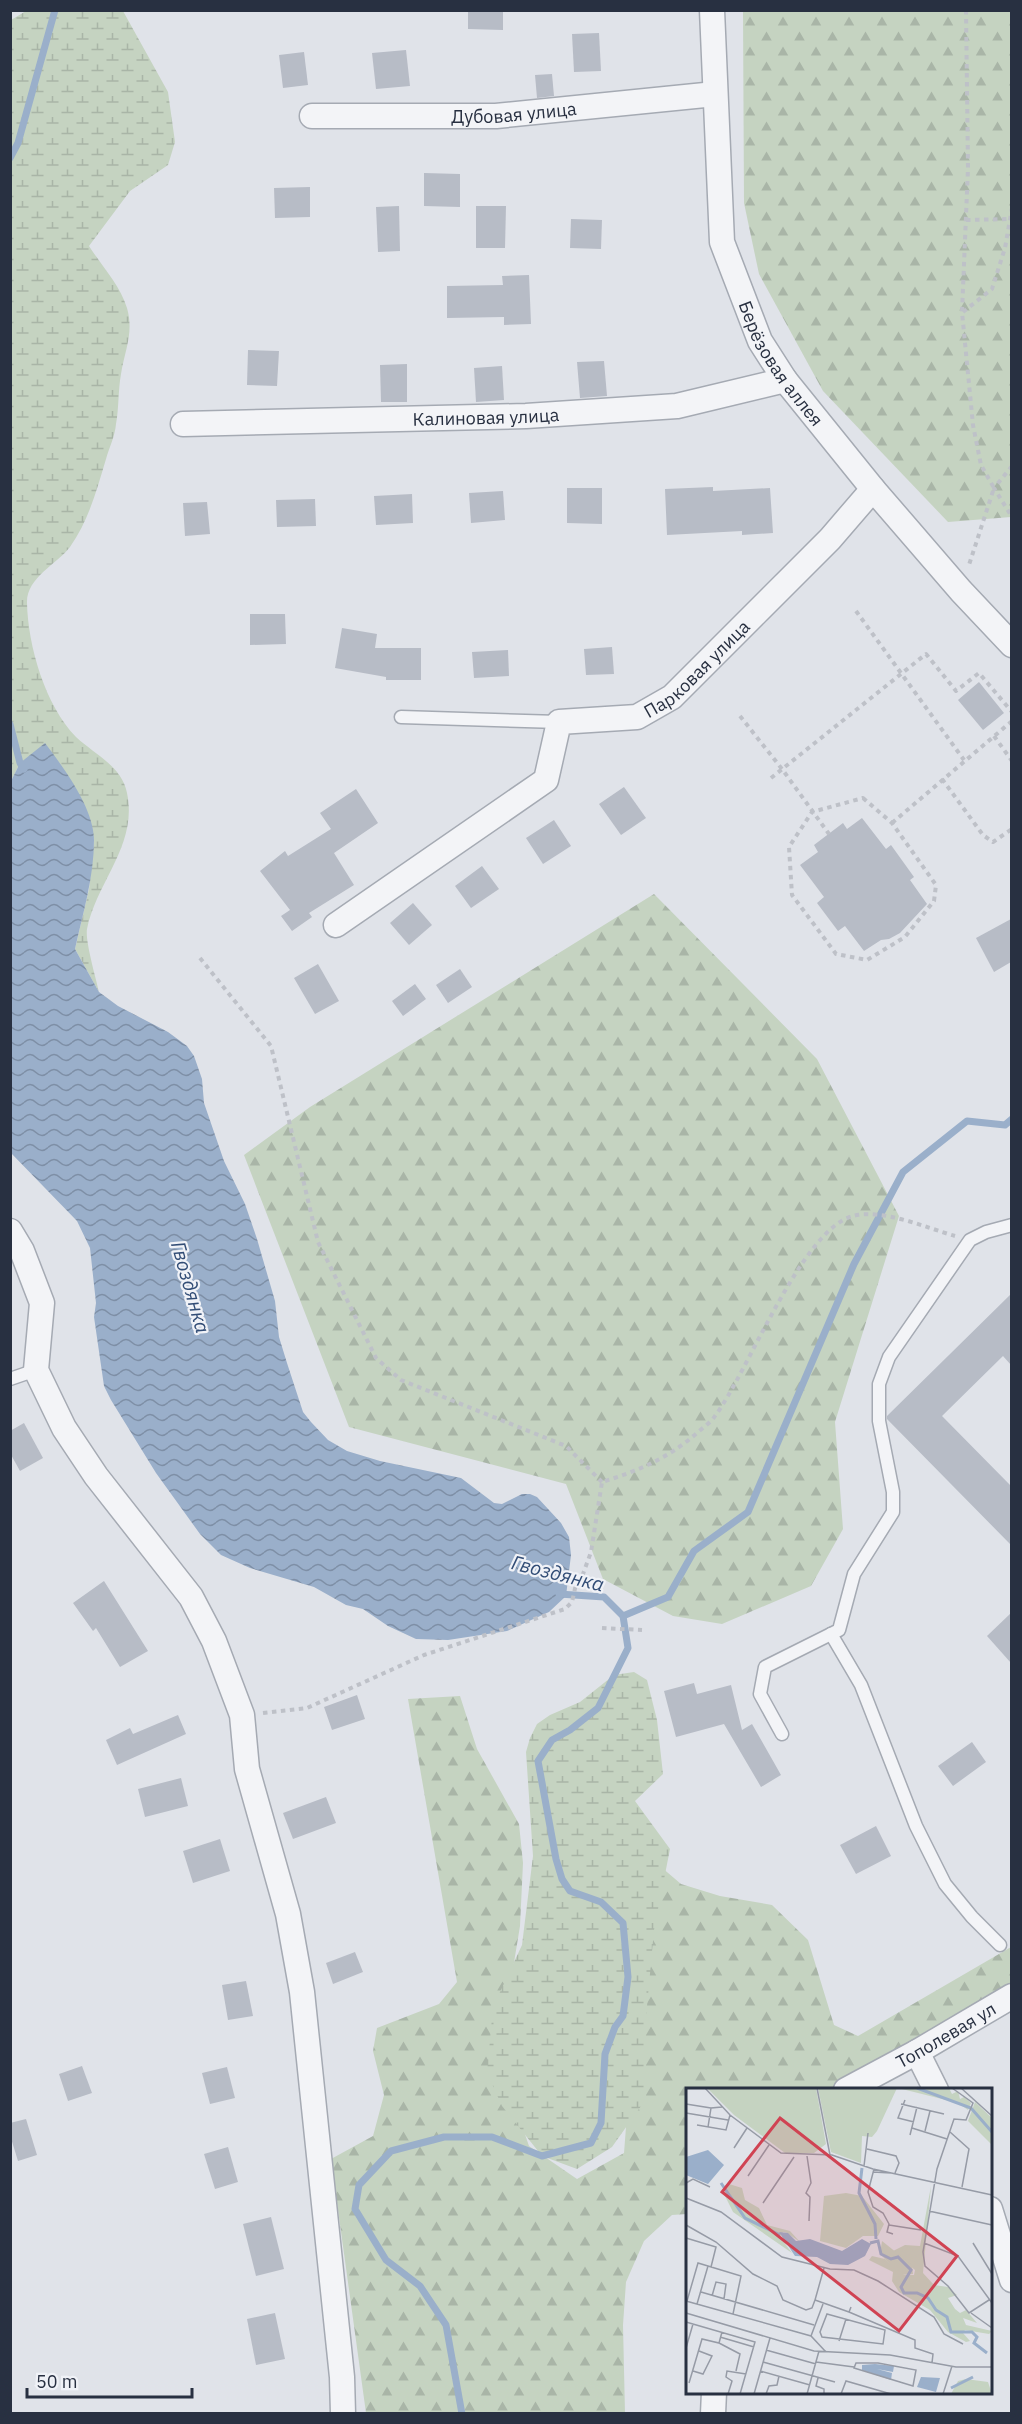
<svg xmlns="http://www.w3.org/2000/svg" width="1022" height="2424" font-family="'IBM Plex Sans',sans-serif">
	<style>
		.forest { fill: url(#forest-firs) }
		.wetland { fill: url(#wetland-marsh) }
		.water { fill: url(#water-waves) }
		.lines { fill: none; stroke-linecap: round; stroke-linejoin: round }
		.stream { stroke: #9aafca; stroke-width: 7 }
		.building { fill: #b7bcc6 }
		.service-casing { stroke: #a5aab3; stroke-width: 15 }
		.minor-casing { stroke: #a5aab3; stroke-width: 27 }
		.path { stroke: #bec1c8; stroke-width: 4; stroke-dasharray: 4.5 4.5; stroke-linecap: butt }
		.service { stroke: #f3f4f7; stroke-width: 12 }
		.minor { stroke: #f3f4f7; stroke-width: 24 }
		.labels { text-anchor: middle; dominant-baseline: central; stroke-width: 4.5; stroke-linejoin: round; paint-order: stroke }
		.street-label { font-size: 18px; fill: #283041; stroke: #f0f2f7 }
		.water-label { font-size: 20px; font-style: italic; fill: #324d76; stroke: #f0f2f7 }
		.inset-river { fill: none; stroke: #9aafca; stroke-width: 3 }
		.inset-road { fill: none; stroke: #969ba6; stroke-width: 1.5 }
		.view { fill: #d04353; fill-opacity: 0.15; stroke: #d04353; stroke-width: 3 }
		.inset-edge { fill: none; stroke: #283041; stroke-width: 3 }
	</style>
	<defs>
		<pattern id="forest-firs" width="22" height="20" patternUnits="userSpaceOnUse" patternTransform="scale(1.5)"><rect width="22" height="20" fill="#c5d3c1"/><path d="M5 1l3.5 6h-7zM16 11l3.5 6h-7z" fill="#a9b5a7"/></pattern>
		<pattern id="wetland-marsh" width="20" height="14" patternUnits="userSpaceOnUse" patternTransform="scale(1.5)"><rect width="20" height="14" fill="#c5d3c1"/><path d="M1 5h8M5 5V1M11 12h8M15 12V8" fill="none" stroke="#a9b5a7"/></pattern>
		<pattern id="water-waves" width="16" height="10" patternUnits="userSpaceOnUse" patternTransform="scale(1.5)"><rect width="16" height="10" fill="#9aafca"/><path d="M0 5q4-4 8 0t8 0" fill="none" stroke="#7e8fa6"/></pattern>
	</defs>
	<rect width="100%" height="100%" fill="#e0e3e9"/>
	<g class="forest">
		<polygon points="743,11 1011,11 1011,517 948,522 823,391 759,274 744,203"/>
		<polygon points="654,894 817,1059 899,1216 835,1422 843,1529 811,1586 722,1624 673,1616 603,1579 566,1484 349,1427 244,1155 310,1107"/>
		<polygon points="460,1696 477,1749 519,1824 523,1863 520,1926 508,1999 509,2088 529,2146 577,2179 624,2153 629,2088 633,1843 681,1884 720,1896 772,1905 808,1940 834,2025 858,2036 1011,1947 1011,1998 846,2089 688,2090 687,2214 672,2215 644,2241 626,2282 623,2325 625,2413 366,2413 331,2159 373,2136 384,2095 373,2051 377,2028 439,2004 457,1982 408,1699"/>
	</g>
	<g class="wetland">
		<path d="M 26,11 L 123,11 L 168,92 L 175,142 L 168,165 L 130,191 L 89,246 C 101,265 120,285 127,308 C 134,333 125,349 121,374 C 118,391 119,407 116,424 C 115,436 109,448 106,459 C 97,489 89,520 70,547 C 57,564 26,578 27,603 C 28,646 45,705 76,737 C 94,754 122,766 127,793 C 138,845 97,881 87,929 C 85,941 96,978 99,992 L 75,949 L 89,889 L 94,839 L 20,763 L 11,781 L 11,20 Z"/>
		<polygon points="634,1672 647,1680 657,1720 663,1774 635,1801 670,1849 654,1930 645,2028 646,2099 612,2147 577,2169 542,2156 502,2106 487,2073 493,2007 522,1945 533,1856 526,1752 530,1738 537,1724 550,1715 580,1702 614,1675"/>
	</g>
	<path class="water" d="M 45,743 C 63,767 94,808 94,840 C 94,877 83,913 75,949 L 99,992 L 118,1006 L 168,1032 L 187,1046 L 194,1056 L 202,1079 L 204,1103 L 224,1161 L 245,1204 L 257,1239 L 275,1301 L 279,1337 L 287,1363 L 303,1412 L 311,1422 L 328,1440 L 347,1451 L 380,1461 L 461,1478 L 494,1503 L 502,1504 L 522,1494 L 530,1494 L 537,1497 L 561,1523 L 569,1537 L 571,1555 L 566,1596 L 549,1612 L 507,1631 L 448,1640 L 416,1639 L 388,1626 L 363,1609 L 346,1605 L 314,1587 L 250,1568 L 221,1555 L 200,1534 L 156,1473 L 111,1400 L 104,1386 L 94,1317 L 96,1303 L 90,1248 L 77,1221 L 11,1153 L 11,781 L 20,763 Z"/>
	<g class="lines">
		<g class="stream">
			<polyline points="10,158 18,143 55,10"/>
			<polyline points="10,724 20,763 24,769"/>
			<polyline points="623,1616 668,1597 694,1551 748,1512 854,1264 903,1172 967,1121 1005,1125 1012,1119"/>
			<polyline points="462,2414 446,2325 420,2286 386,2260 355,2209 359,2185 391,2151 444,2137 492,2137 542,2156 591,2143 601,2123 605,2054 615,2027 623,2016 628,1977 623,1923 601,1902 570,1891 562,1879 556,1859 538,1761 552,1740 570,1730 598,1708 628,1648 623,1616 604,1597 559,1594"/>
		</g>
	</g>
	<g class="building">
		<polygon points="468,10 503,10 503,30 468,29"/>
		<polygon points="599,33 601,71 574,72 572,34"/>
		<polygon points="406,50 410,86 376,89 372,53"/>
		<polygon points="304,52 308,85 283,88 279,55"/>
		<polygon points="552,74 554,96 537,98 535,75"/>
		<polygon points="424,173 460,174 460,207 424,206"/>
		<polygon points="310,187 310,217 275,218 274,188"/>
		<polygon points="399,206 400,251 378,252 376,207"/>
		<polygon points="476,206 506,206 505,248 476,248"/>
		<polygon points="571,219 602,220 601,249 570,248"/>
		<polygon points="529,275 531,324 504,325 504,317 447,318 447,286 503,285 502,276"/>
		<polygon points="248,350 279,351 277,386 247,385"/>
		<polygon points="604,361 607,396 580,398 577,362"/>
		<polygon points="407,364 407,402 381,402 380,365"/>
		<polygon points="502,366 504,400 476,402 474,368"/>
		<polygon points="713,487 713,491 770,488 773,533 742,535 742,531 667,535 665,489"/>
		<polygon points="567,488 602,488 602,524 567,523"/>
		<polygon points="503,491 505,520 471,523 469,493"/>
		<polygon points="412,494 413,523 376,525 374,496"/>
		<polygon points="315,499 316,526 277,527 276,500"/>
		<polygon points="207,502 210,534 185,536 183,503"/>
		<polygon points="250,614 285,614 286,644 250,645"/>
		<polygon points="342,628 377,634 375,648 421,648 421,680 386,680 386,677 335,668"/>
		<polygon points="612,647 614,674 586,675 584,649"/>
		<polygon points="508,650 509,676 474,678 472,652"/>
		<polygon points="979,682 1004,713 983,730 958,700"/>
		<polygon points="624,787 646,818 621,835 599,804"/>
		<polygon points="356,789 378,823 334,853 354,885 309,913 312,917 292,931 281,916 290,910 260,871 285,851 288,856 331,829 320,813"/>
		<polygon points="862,818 886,849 891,845 914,877 910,880 927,904 900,933 889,939 881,940 864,951 845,926 838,931 817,903 824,897 800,865 818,852 814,845 843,823 847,829"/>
		<polygon points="554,820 571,846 543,864 526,838"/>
		<polygon points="482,866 499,889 471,908 455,886"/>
		<polygon points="413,903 432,925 409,945 390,923"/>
		<polygon points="1011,919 1011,962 994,972 976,938"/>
		<polygon points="318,964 339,1001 315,1014 294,978"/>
		<polygon points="460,969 472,987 448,1003 436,985"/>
		<polygon points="415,984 426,999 403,1016 392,1001"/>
		<polygon points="1011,1294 1011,1365 1003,1356 942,1416 1011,1486 1011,1545 887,1419 887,1416"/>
		<polygon points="24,1423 43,1458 20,1471 10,1453 10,1431"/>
		<polygon points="104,1581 148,1651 120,1667 96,1628 93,1631 73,1603"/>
		<polygon points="1011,1613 1011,1663 987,1636"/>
		<polygon points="694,1683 697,1694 731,1685 742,1730 752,1724 781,1775 761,1787 724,1724 676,1737 664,1691"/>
		<polygon points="357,1695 365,1719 332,1730 324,1707"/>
		<polygon points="178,1715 186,1734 117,1765 106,1740 130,1728 133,1734"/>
		<polygon points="972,1742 986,1762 953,1786 938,1766"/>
		<polygon points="181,1778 188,1806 145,1817 138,1789"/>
		<polygon points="326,1797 336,1823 293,1839 283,1813"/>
		<polygon points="876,1826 891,1856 856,1874 840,1845"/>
		<polygon points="220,1839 230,1871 193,1883 183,1851"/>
		<polygon points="355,1952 363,1972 333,1984 326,1963"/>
		<polygon points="246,1981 253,2016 228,2020 222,1985"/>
		<polygon points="82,2066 92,2093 68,2101 59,2074"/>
		<polygon points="227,2067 235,2098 210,2104 202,2073"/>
		<polygon points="26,2119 37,2155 18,2161 10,2135 10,2123"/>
		<polygon points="228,2147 238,2182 215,2189 204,2154"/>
		<polygon points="271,2217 284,2269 256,2276 243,2224"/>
		<polygon points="275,2313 285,2359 256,2365 247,2319"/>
	</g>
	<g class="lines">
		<g class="service-casing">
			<g id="service">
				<polyline points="401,717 559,722"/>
				<polyline points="10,1379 36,1370"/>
				<polyline points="831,1634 861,1685 916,1826 945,1884 972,1917 1000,1945"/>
				<polyline points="782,1734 760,1694 765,1667 839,1630 854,1574 893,1512 893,1492 879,1421 879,1384 889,1357 970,1240 986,1232 1012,1225"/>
			</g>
		</g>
		<g class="minor-casing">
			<g id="minor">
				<path id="s1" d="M 712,10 L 722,242 L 760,341 L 785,380 L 873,489 L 961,591 L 1012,645"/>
				<path id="s2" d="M 312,116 L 496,116 L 715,94"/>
				<path id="s3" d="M 183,424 L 526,416 L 677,406 L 785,380"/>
				<path id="s4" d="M 336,925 L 546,780 L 559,722 L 637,717 L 672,697 L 830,539 L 873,489"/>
				<polyline points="10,1231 22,1251 42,1303 36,1370 64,1428 96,1476 191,1597 214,1641 242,1715 247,1769 288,1914 302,1992 342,2377 343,2414"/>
				<polyline points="917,2052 936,2090"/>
				<path id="s5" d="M 846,2090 L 917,2052 L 1012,1996"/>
				<polyline points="990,2209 1012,2280"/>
				<polyline points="713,2414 714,2392"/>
			</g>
		</g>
		<g class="path">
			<polyline points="966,10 968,168 962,312 973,425 981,465 994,488 968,568"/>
			<polyline points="966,220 1010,219"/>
			<polyline points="963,312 992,289 1005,248 1012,208"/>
			<polyline points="1012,466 994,488 1012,517"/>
			<polyline points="856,611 964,760"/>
			<polyline points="740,716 782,769 829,834"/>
			<polyline points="994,736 1012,761"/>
			<polyline points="771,778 926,654 956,691 979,673 1012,712"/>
			<polyline points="942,779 983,835 993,842 1012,829"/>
			<polygon points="863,798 892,823 936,885 934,901 905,937 867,960 836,954 792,895 789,847 812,812"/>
			<polyline points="892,823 1012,721"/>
			<polyline points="200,958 271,1046 318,1242 376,1358 401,1380 566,1446 602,1482"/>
			<polyline points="602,1628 642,1630"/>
			<path d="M 263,1713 L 307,1708 L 424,1655 L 565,1609 L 572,1602 L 576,1584 L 583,1574 L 591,1552 L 602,1482 C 640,1470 669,1458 698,1432 C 704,1427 711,1422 715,1416 C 748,1372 802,1229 853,1216 C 882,1208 927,1228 955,1236"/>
		</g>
		<use href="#service" class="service"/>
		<use href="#minor" class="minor"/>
	</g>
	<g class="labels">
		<g class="street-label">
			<text stroke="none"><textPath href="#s2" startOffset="202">Дубовая улица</textPath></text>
			<text stroke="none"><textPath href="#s1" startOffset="368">Берёзовая аллея</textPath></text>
			<text stroke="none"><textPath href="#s3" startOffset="303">Калиновая улица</textPath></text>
			<text stroke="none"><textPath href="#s4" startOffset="470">Парковая улица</textPath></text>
			<text stroke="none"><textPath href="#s5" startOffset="114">Тополевая ул</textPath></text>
		</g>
		<g class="water-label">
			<text transform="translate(191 1287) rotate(74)">Гвоздянка</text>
			<text transform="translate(558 1573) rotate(14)">Гвоздянка</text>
		</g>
	</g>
	<g transform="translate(686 2088)">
		<rect width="306" height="306" fill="#e0e3e9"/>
		<path d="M 21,0 L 130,0 L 140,56 L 128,65 L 99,65 L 48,27 ZM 212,0 L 263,0 L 266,6 L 272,3 L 274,11 L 278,9 L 285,15 L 282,22 L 272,15 ZM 289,14 L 306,30 L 306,57 L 282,33 ZM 245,98 L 237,185 L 248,197 L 262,199 L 271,207 L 262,210 L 269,221 L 274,225 L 280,222 L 291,235 L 277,230 L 280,237 L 306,243 L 303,246 L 279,242 L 277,245 L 284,253 L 280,254 L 262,244 L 244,222 L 213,204 L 206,193 L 207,184 L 183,172 L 186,168 L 199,171 L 218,187 L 228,187 L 229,182 L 207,163 L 219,157 L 234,158 ZM 160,105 L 176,108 L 198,136 L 192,148 L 177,148 L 160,160 L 134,153 L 138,108 ZM 280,291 L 302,294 L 306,306 L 265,306 L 272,293 Z" fill="#c5d3c1"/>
		<path d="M 43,96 L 56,100 L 59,112 L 73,120 L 81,137 L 104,143 L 114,154 L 101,145 L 97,144 L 94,149 L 106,165 L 47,124 L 38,106 ZM 196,153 L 226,177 L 227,186 L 215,187 L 194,166 Z" fill="#c5d3c1"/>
		<path d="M 132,0 L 211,0 L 191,43 L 186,49 L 176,48 L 175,75 L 145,64 Z" fill="#c5d3c1"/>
		<path d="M 22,62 L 38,77 L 22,96 L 0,87 L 0,69 ZM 93,144 L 102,145 L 110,153 L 124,151 L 156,163 L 176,151 L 185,156 L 179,168 L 162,177 L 144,176 L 131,169 L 109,168 ZM 189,276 L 208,278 L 207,284 L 191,281 L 206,285 L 205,292 L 176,282 L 176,277 ZM 235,289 L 254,290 L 250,304 L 231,299 Z" fill="#9aafca"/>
		<path class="inset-river" d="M 231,0 L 285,20 L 306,44M 176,80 L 173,105 L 189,136 L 190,151M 35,95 L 59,130 L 94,147M 184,155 L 192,153 L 195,166 L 205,171 L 212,169 L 225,182 L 215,199 L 218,205 L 231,205 L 242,210 L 250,222 L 261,229 L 265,244 L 286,244 L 291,249 L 288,255 L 301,265M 265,300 L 287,289"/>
		<path class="inset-road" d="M 19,0 L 44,27 L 95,65 L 146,67 L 187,81 L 306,107M 131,0 L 144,67M 266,0 L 287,15 L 280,32 L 268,31 L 251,81 L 237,164 L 239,178 L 262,198 L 283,225 L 303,212M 275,0 L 306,28M 219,12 L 212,30 L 228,34M 0,16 L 25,20M 215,16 L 258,26M 0,25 L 42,32M 11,37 L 40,42 L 44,27M 22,39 L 25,20 L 36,19M 226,40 L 261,51M 239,43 L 244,23M 264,44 L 283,61 L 276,99M 224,47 L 231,19M 48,60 L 61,40M 181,61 L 210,68 L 213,75 L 209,85M 121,68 L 125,95 L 120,105 L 124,109 L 123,133M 178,78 L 182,45M 188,81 L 182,104 L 187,119 L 197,125 L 203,136 L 201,144 L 207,146M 187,84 L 205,85M 62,88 L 83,57M 0,95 L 7,91 L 24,99M 0,110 L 35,124 L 96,169 L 144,181 L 168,182 L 192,193 L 248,229 L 258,246 L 277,256M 77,115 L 108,69M 243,123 L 306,137M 0,137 L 30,154 L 67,186 L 91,198 L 97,212 L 120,222 L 126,220 L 129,212M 203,137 L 235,142M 0,150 L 30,159 L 25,179M 238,155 L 272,168 L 306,215M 287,155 L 306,186M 138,180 L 129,212 L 163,224 L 165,219M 15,204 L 128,237M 26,208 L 30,194 L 40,196 L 38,211M 0,213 L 125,248 L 140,264M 1,213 L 12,175 L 55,188 L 47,226M 11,216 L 22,178M 163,224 L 229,252 L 229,260 L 247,266 L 246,275M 0,225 L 128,263 L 204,267 L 270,279 L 306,279M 285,225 L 306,240M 141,226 L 199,242 L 197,256 L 136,249 L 134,244 ZM 0,234 L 69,254 L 54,306M 125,248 L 137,216M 34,249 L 68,259M 153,253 L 160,231M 33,255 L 54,266 L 50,283M 0,260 L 7,236M 80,262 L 130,276M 77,274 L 149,294M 130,274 L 168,279M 192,275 L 230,282 L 227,298 L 168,280 L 170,275 ZM 7,283 L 17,286 L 26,268 L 13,263M 74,283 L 124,297M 132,290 L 130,298 L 138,301 L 138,306M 3,295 L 16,251 L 33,255 L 36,244M 42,306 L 46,293 L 40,289 L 41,283 L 60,286M 68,306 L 84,250M 80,306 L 83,298 L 91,297 L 93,288M 121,306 L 133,263M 155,306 L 160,293 L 205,306M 257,306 L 266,278"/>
		<path class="view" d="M 94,30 L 271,168 L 213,243 L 36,104 Z"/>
		<rect width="306" height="306" class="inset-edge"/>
	</g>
	<rect width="1022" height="2424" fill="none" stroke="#283041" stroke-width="24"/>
	<path d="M27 2388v9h165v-9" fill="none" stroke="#283041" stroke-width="3"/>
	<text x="36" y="2388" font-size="18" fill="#283041" stroke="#f0f2f7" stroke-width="4.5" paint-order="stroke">50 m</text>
</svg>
